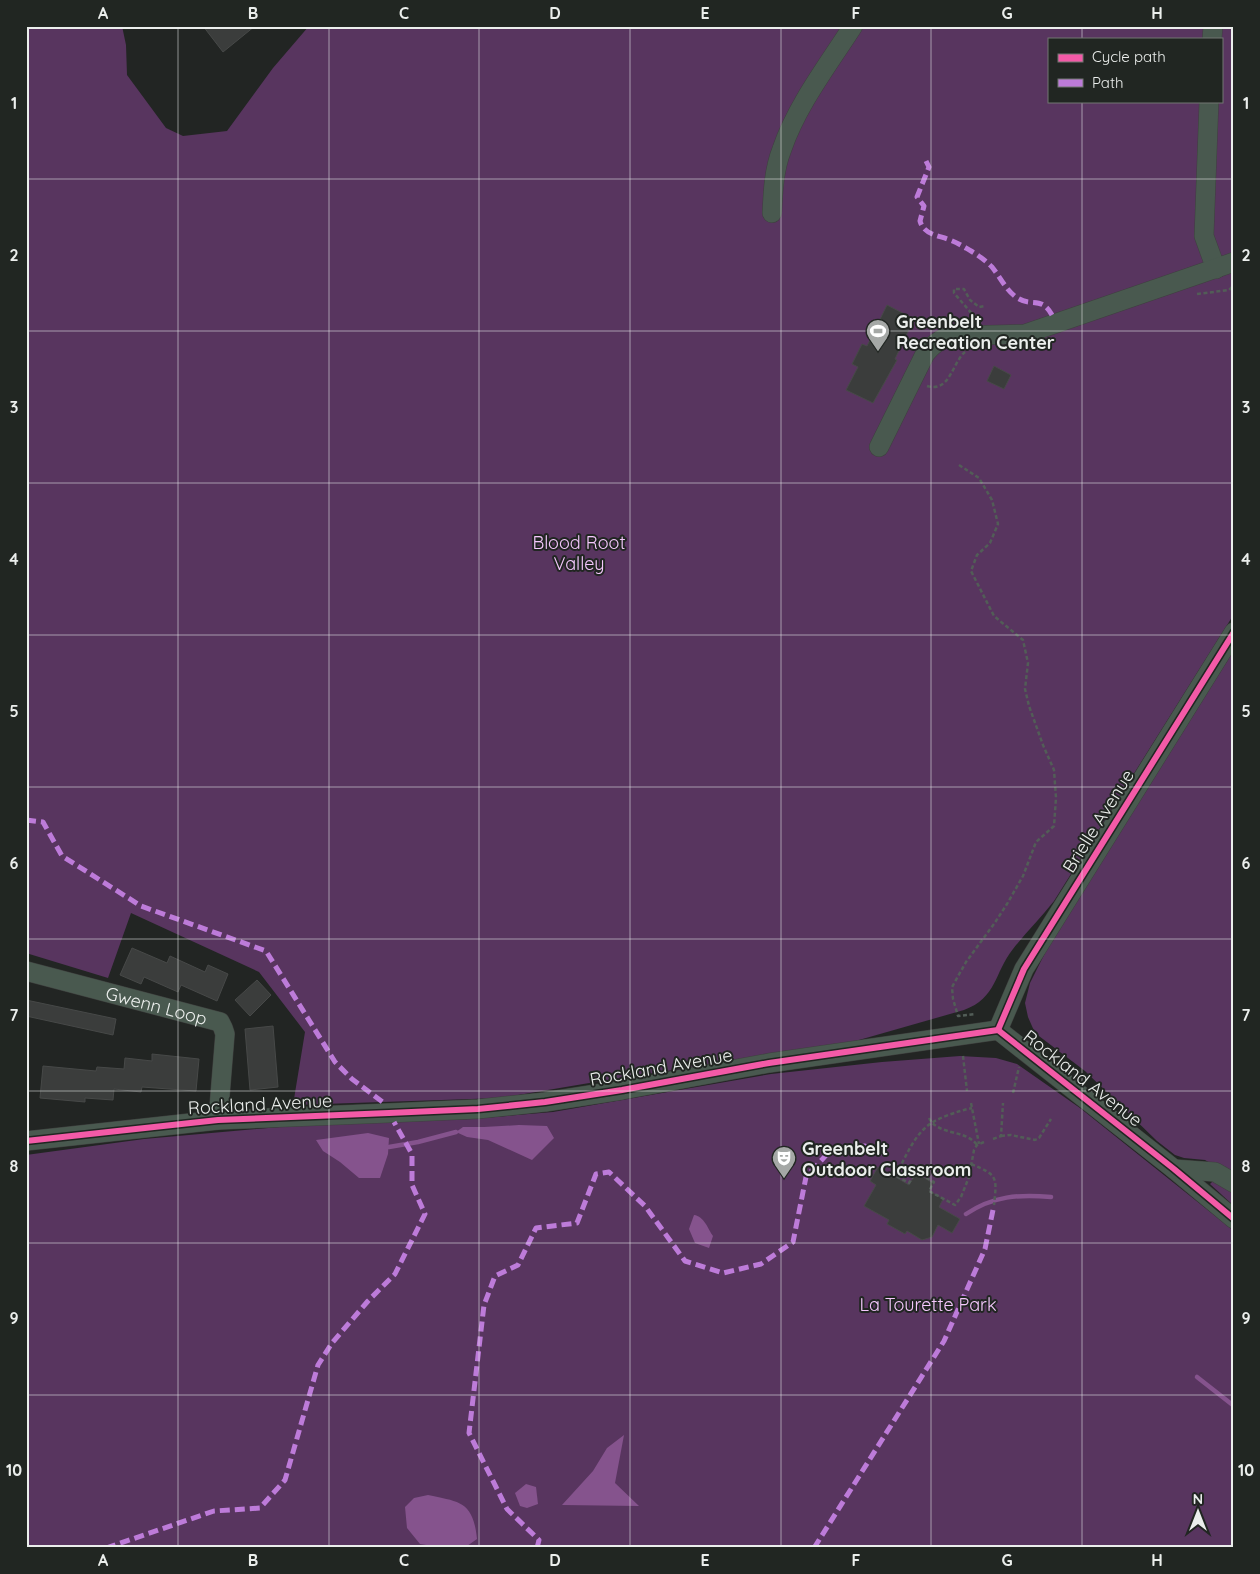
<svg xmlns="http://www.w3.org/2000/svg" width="1260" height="1574" font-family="Quicksand,sans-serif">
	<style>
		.green { fill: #58355f; fill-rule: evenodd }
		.water { fill: #85538d }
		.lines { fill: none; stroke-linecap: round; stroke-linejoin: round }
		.stream { stroke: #85538d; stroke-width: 4.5 }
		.building { fill: #3b3d3c; stroke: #474948 }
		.minor-casing { stroke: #3f403f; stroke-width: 20 }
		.path { stroke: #525d57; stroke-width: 2.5; stroke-dasharray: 4 2.5; stroke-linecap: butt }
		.minor { stroke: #49594f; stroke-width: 19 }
		.quiet { stroke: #bd7bd9; stroke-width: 5; stroke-dasharray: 10 5; stroke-linecap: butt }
		.cycleway-casing { stroke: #212622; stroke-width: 9 }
		.cycleway { stroke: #f35aa7; stroke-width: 6 }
		.grid { fill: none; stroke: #ebeeec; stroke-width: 1; stroke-opacity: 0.55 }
		.labels { text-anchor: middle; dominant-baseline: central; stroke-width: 4; stroke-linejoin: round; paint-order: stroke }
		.poi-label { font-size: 18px; font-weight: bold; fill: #ebeeec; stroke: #212622; text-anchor: start }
		.park-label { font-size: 18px; fill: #f5c8fd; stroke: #212622 }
		.street-label { font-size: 18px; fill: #ebeeec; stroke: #212622 }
		.neatline { fill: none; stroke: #ebeeec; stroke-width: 2 }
		.grid-label { font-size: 16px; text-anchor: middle; font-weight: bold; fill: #ebeeec }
	</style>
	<rect width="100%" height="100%" fill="#222523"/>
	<g class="green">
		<path d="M 30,26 L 122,26 L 126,45 L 127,75 L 166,128 L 183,136 L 227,131 L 273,68 L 309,26 L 1234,26 L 1234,614 L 1054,901 C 1041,918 1026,932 1013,949 C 994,973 997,998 964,1010 L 845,1044 L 601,1081 L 501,1098 L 293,1105 L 305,1032 L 259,972 L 131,913 L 108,978 L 26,953 L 26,29 ZM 1049,39 L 1221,39 L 1221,101 L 1049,101 Z"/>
		<polygon points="1234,650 1234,1177 1205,1160 1184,1158 1175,1155 1157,1141 1085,1071 1035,1033 1028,1017 1025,1003 1030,983 1046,951"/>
		<polygon points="960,1056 996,1058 1017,1064 1080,1108 1234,1231 1234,1548 26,1548 26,1155 144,1139 314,1124 471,1119 553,1112 771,1074 882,1062"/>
		<polygon points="1214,1180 1234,1187 1234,1206 1210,1184"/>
	</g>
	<g class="water">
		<polygon points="519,1125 547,1126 554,1138 532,1160 488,1140 467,1137 456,1132 463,1127 484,1127"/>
		<polygon points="368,1133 389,1138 388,1154 380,1178 359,1178 340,1162 323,1151 316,1140"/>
		<path d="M 694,1215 C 704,1216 708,1229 713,1236 L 709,1248 L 695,1243 L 689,1229 Z"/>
		<polygon points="624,1435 615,1483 639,1506 562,1505 593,1471 607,1448"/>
		<polygon points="526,1484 536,1487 538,1504 527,1508 520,1506 515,1493"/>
		<path d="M 428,1495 C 460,1502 473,1501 477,1539 L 467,1546 L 445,1548 L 420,1544 L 407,1528 L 405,1507 L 414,1498 Z"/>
	</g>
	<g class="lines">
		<g class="stream">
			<polyline points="389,1147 418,1142 456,1132"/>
			<path d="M 966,1214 C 993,1196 1019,1194 1051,1197"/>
			<polyline points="1197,1377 1234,1406"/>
		</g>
	</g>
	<g class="building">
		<polygon points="203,26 255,26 223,52"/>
		<polygon points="887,305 914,319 895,359 897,360 873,403 846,390 858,367 852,364 862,344 867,346"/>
		<polygon points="994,366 1011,375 1004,389 987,381"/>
		<polygon points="132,948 167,963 170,956 205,972 208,965 228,974 217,1001 181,985 178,992 144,977 141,984 120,975"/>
		<polygon points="257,980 271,995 250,1016 235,1000"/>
		<polygon points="26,1000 116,1019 113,1035 26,1016"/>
		<polygon points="273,1026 278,1087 250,1090 245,1029"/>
		<polygon points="152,1054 199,1059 196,1091 142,1087 141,1092 114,1089 113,1100 85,1098 85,1102 40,1098 43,1066 96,1071 97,1067 124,1069 125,1058 152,1061"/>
		<polygon points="878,1167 909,1185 916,1173 933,1183 929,1191 943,1199 939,1207 960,1219 952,1233 938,1225 932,1237 922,1240 907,1231 905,1234 887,1224 889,1220 864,1206 876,1185 870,1181"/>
	</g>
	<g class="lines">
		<g class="minor-casing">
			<g id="minor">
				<polyline points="1212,39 1213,26"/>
				<polyline points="1209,101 1204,236 1216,269"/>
				<path d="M 772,213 C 773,191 774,169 782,149 C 797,105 828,65 853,26"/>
				<path d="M 879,447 L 925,354 C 933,345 939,339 951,336 L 1025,334 L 1234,262"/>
				<path id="s1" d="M 26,971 L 220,1022 L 223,1028 L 225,1034 L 218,1120"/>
				<polyline points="998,1030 1024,969 1234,632"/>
				<polyline points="26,1141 218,1120 389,1113 478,1109 545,1102 622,1090 769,1063 998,1030 1174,1169 1234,1219"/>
				<polyline points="1174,1169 1215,1172 1234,1183"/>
			</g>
		</g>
		<g class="path">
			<polyline points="1197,294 1229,290 1234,285"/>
			<polyline points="973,319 973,315 954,293 954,289 964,289 970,300 979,307 985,306"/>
			<path d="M 927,386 C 950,393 952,363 965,352"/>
			<polyline points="959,465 979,478 992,500 998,524 990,543 977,555 971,571 994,616 1023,640 1028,663 1025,689 1029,706 1043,745 1054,770 1056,798 1054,826 1036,842 1023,876 1007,904 994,924 966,962 952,987 953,999 958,1016 975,1014"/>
			<polyline points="963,1056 967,1091"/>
			<polyline points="1013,1093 1019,1067"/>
			<polyline points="971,1103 979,1144"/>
			<path d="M 929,1118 C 938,1136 966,1129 977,1145"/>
			<polyline points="1001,1136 1011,1135 1035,1140 1039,1138 1051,1119"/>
			<polyline points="993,1139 1001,1136 1003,1103"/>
			<path d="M 971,1164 C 998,1175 997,1177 994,1205"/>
			<polyline points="891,1173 909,1183 916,1172 934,1182 929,1191 955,1205 961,1197 969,1177 974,1150 977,1145 984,1142"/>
			<path d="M 896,1175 C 904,1160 912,1140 925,1128 C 935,1118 959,1111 972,1108"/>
		</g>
		<use href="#minor" class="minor"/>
		<g class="quiet">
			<path d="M 926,161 L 929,167 L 917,197 L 924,206 L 920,221 C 924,235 938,235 950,240 C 958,243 964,247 971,251 C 978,255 986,261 992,267 C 1000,277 1006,290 1016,297 C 1031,308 1041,295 1052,315"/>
			<polyline points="26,820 43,822 62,856 141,906 266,951 335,1062 352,1079 384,1103"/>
			<polyline points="106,1548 214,1511 260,1508 285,1480 318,1365 332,1343 368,1301 395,1274 425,1214 412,1185 412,1154 394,1122"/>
			<polyline points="537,1548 539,1540 507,1509 469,1433 484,1305 495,1276 518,1265 536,1228 577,1223 596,1174 609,1172 645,1206 685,1261 723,1273 761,1264 793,1242 806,1177 829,1152 865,1146 885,1154"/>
			<polyline points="814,1548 944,1341 985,1249 994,1205"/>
		</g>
		<g class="cycleway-casing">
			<g id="cycleway">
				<polyline points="998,1030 1024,969 1234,632"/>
				<polyline points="26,1141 218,1120 389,1113 478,1109 545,1102 622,1090 769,1063 998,1030 1174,1169 1234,1219"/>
			</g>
		</g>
		<use href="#cycleway" class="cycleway"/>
	</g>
	<path class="grid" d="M 178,26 L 178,1548M 329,26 L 329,1548M 479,26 L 479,1548M 630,26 L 630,1548M 781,26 L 781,1548M 931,26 L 931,1548M 1082,26 L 1082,39M 1082,101 L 1082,1548M 26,179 L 1234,179M 26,331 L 1234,331M 26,483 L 1234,483M 26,635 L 1234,635M 26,787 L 1234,787M 26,939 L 1234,939M 26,1091 L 1234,1091M 26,1243 L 1234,1243M 26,1395 L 1234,1395"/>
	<defs>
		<g id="stadium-pin" transform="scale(1.25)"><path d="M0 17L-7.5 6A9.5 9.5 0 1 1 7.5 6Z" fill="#a5a8a6" stroke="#212622"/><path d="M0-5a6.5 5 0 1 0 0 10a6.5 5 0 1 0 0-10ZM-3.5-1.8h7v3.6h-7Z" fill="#fff"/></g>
		<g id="theatre-pin" transform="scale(1.25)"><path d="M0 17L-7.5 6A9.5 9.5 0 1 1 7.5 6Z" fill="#a5a8a6" stroke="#212622"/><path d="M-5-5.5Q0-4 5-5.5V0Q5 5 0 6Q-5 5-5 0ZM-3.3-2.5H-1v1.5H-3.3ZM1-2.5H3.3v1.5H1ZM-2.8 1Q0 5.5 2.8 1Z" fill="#fff"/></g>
	</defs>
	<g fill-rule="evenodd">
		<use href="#stadium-pin" x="878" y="331"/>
		<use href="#theatre-pin" x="784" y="1158"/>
	</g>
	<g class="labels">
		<g class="poi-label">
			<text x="896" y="321">Greenbelt<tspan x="896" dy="21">Recreation Center</tspan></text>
			<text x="802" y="1148">Greenbelt<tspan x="802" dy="21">Outdoor Classroom</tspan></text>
		</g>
		<g class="park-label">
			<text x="579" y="542">Blood Root<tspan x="579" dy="21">Valley</tspan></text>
			<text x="928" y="1304">La Tourette Park</text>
		</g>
		<g class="street-label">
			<text transform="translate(1098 821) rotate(-58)">Brielle Avenue</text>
			<text stroke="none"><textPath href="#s1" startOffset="135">Gwenn Loop</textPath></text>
			<text transform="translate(661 1067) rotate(-10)">Rockland Avenue</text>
			<text transform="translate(1083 1078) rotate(38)">Rockland Avenue</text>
			<text transform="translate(260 1104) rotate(-3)">Rockland Avenue</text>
		</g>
	</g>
	<rect width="1260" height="1574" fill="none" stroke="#212622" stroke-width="55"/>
	<rect x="1048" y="38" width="175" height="65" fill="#212622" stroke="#727673"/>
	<rect x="1058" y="54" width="25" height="8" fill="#f35aa7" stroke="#727673"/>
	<text x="1092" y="62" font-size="15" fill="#ebeeec">Cycle path</text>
	<rect x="1058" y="79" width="25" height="8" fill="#bd7bd9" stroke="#727673"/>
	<text x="1092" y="88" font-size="15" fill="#ebeeec">Path</text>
	<g transform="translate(1198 1512)" stroke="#212622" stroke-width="4" paint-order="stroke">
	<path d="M0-4L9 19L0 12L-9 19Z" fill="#ebeeec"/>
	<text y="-8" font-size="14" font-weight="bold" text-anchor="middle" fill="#ebeeec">N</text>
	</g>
	<rect x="28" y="28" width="1204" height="1518" class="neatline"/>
	<g class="grid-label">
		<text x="103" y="19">A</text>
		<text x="253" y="19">B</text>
		<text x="404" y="19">C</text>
		<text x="555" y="19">D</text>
		<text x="705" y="19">E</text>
		<text x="856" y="19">F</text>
		<text x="1007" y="19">G</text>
		<text x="1157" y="19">H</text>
		<text x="14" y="109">1</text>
		<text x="1246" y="109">1</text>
		<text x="14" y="261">2</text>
		<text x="1246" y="261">2</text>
		<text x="14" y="413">3</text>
		<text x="1246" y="413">3</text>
		<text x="14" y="565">4</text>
		<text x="1246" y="565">4</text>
		<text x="14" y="717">5</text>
		<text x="1246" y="717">5</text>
		<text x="14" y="869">6</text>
		<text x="1246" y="869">6</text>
		<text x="14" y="1021">7</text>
		<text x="1246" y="1021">7</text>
		<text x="14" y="1172">8</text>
		<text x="1246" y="1172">8</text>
		<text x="14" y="1324">9</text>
		<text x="1246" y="1324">9</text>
		<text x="14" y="1476">10</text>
		<text x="1246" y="1476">10</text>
		<text x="103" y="1566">A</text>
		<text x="253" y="1566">B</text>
		<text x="404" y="1566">C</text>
		<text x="555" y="1566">D</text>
		<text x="705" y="1566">E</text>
		<text x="856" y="1566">F</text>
		<text x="1007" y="1566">G</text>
		<text x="1157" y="1566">H</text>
	</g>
</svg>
